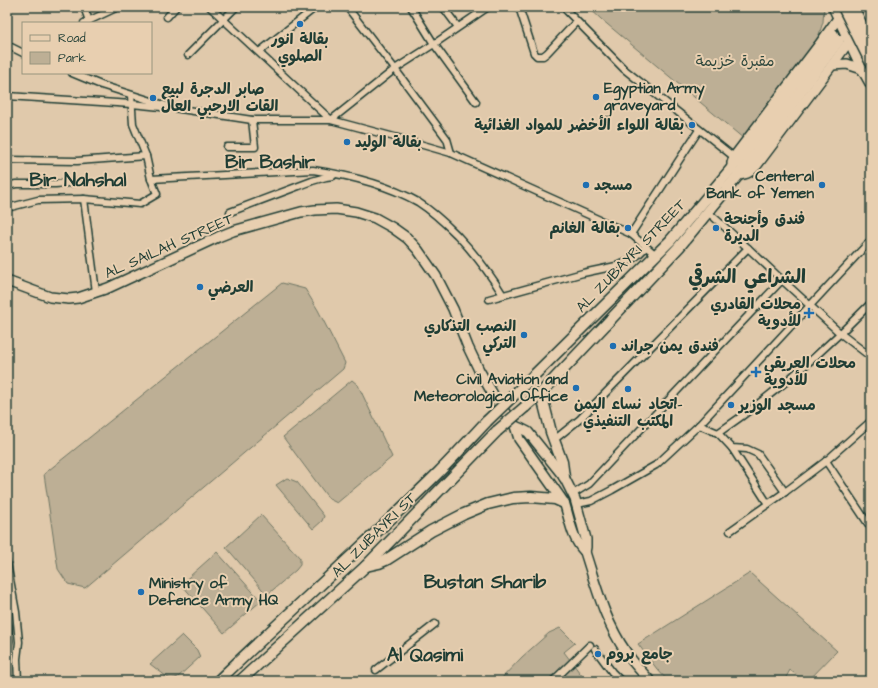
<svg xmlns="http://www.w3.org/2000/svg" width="878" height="688" font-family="'Architects Daughter','Playpen Sans Arabic',sans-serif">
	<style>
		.green { fill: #bdaf95; stroke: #6e7664 }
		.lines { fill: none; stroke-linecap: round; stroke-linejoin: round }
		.minor-casing { stroke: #1f3d34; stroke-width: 9 }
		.tertiary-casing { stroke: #1f3d34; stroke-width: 11 }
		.secondary-casing { stroke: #1f3d34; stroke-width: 12 }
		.primary-casing { stroke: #1f3d34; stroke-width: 13 }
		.minor { stroke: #e8cfb0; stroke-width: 6 }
		.tertiary { stroke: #e8cfb0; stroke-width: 8 }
		.secondary { stroke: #e8cfb0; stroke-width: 9 }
		.primary { stroke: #e8cfb0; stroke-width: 10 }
		.primary-bridge-casing { stroke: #1f3d34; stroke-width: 13; stroke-linecap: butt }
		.primary-bridge { stroke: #e8cfb0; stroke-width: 10 }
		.poi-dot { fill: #1f6fb2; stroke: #e8cfb0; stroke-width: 1.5 }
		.labels { text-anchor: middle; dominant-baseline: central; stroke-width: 4; stroke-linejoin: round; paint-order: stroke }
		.poi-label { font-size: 15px; font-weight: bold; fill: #1f3d34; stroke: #e8cfb0; text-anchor: start }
		.park-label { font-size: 15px; fill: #2f483e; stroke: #e8cfb0 }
		.street-label { font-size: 15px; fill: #1f3d34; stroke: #e8cfb0 }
		.district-label { font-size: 19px; font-weight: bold; fill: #1f3d34; stroke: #e8cfb0 }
	</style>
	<rect width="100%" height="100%" fill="#e0c9ab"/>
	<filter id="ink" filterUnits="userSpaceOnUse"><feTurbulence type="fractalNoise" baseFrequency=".025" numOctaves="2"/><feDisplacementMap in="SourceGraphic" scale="8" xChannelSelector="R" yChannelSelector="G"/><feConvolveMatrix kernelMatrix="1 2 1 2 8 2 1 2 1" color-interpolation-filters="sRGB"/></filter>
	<g filter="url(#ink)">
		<g class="green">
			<polygon points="588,7 824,7 823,22 816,44 744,139 601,19"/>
			<polygon points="282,283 305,289 318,310 345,363 343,369 85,588 68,584 58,569 44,474"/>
			<polygon points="352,380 358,385 392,457 337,503 329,499 283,437"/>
			<polygon points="287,478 297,482 324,516 322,521 313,529 276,485"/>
			<polygon points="261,515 300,558 300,565 296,570 267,595 226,547"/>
			<polygon points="217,552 261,601 224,633 181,584"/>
			<polygon points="750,573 837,651 808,681 804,681 790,670 784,681 668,681 657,669 638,644"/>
			<polygon points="560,628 575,643 564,652 586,681 499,681 522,657 549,633"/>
			<polygon points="182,635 197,650 200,657 178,677 171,680 150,664"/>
		</g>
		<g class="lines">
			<g class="minor-casing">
				<g id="minor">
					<polyline points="84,7 89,21"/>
					<polyline points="210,7 331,120 395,69 434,44 488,7"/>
					<polyline points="347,7 395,69 447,139 451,153"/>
					<polyline points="411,7 434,44 476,102"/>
					<polyline points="443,7 458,27"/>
					<polyline points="519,7 534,53 537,56 543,56 547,53 576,22"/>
					<polyline points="563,7 624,69 734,157"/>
					<polyline points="167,17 176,7"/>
					<polyline points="84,23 118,7"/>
					<polyline points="7,45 23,53"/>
					<polyline points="259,52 316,7"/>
					<polyline points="188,55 236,7"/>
					<polyline points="72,73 101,85 174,108 252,120 331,120 402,139 451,153 631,234 656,255"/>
					<polyline points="7,96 132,104 161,107"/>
					<polyline points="227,147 255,147 252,120"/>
					<polyline points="7,160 77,161 146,156"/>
					<path d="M 151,179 L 313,170 C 347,175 388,185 418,202 C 432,211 445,223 457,235 C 476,255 489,272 503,295"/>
					<polyline points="7,186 16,184 55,184 82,182"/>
					<polyline points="84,199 96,292"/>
					<polyline points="7,208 38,200 84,199 140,204 157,194 151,179 146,156 133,124 131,95"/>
					<polyline points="230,212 312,181 326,177 333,176"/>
					<polyline points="708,212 748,248 782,280 841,334 871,357"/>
					<polyline points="631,234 687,148 699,130"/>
					<polyline points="489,299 583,273 616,266 630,261 638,255 646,247"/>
					<polyline points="699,425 718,433 732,448 747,449 758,454 785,492"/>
					<path d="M 718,433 C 774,395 824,351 871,303"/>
					<polyline points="554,440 580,419 748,248"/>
					<polyline points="732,448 768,504"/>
					<polyline points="826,461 871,528"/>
					<polyline points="573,494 589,484 782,280"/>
					<polyline points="577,504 591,501 612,490 656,465 699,425 871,240"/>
					<polyline points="730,531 785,492 826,461 871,421"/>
					<polyline points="7,563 16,612 19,642 17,659 18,681"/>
					<polyline points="595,649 612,672 621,681"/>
					<polyline points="376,670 435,624"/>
					<polyline points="553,681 590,645"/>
				</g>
			</g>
			<g class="tertiary-casing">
				<polyline id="tertiary" points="7,625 8,641 7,648"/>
			</g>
			<g class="secondary-casing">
				<g id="secondary">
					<polyline points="833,7 862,69 871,85"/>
					<polyline points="861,7 871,27"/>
					<polyline points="832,65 847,64 862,69"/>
					<polyline points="732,168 732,163 734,157 819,45 846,7"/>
					<path d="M 738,175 C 748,174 750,172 757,165 L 832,65 L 871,11"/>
					<path d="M 7,281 L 50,297 L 69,299 L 78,298 L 108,288 L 218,237 L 233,231 L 301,212 L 315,210 L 336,209 L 356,212 L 375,218 L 393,228 L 407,238 L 418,250 L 436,276 L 453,309 L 468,347 L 479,370 L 498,403 L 515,426 L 519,439 L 558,494 C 560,497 563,501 565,505 C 570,521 572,539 585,552 C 596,586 605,622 626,652 C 633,663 642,672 650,681"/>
					<polyline points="515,426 522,429 528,432 564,477 575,499 586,539 586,547 585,552"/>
				</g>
			</g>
			<g class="primary-casing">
				<g id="primary">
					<polyline points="541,393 551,432 562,462 564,477"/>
					<polyline points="513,396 670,241 742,156 833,34"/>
					<polyline points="525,407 541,393 679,247 749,162 839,40"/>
					<polyline points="366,566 379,563 386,560 431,531 464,514 488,504 513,498 531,497 555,499 564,503"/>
					<path d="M 218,681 C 291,611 367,543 439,472 C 455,456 471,438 487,421"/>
					<polyline points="240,681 366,566 497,431"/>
				</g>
			</g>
			<use href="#minor" class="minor"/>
			<use href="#tertiary" class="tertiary"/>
			<use href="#secondary" class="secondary"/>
			<use href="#primary" class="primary"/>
			<g class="primary-bridge-casing">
				<g id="primary-bridge">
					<polyline points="843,7 871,63"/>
					<polyline points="853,7 871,44"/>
					<polyline points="487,421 513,396"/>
					<polyline points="497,431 525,407"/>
				</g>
			</g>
			<use href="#primary-bridge" class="primary-bridge"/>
		</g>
	</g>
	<g class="poi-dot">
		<circle cx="300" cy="24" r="4"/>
		<circle cx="596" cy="97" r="4"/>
		<circle cx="153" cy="98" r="4"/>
		<circle cx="692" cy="125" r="4"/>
		<circle cx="347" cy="142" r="4"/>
		<circle cx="586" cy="185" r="4"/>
		<circle cx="822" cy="185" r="4"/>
		<circle cx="628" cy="228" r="4"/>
		<circle cx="716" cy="228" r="4"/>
		<circle cx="200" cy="287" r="4"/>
		<path d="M807 307h4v4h4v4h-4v4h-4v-4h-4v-4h4z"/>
		<circle cx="524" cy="335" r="4"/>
		<circle cx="613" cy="346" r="4"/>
		<path d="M754 366h4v4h4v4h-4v4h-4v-4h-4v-4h4z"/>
		<circle cx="576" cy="388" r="4"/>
		<circle cx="628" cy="389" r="4"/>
		<circle cx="731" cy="405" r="4"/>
		<circle cx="141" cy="592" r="4"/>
		<circle cx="598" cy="654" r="4"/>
	</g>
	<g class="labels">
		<g class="poi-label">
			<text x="300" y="39" text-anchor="middle">بقالة انور<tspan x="300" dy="17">الصلوي</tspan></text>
			<text x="604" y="88">Egyptian Army<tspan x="604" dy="17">graveyard</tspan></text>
			<text x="161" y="89">صابر الدجرة لبيع<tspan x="161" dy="17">القات الارحبي العال</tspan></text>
			<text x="684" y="125" text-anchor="end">بقالة اللواء الأخضر للمواد الغذائية</text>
			<text x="355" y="142">بقالة الوليد</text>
			<text x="814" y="176" text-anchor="end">Centeral<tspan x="814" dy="17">Bank of Yemen</tspan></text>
			<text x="594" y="185">مسجد</text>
			<text x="724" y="219">فندق وأجنحة<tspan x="724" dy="17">الديرة</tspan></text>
			<text x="620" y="228" text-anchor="end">بقالة الغانم</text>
			<text x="208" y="287">العرضي</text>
			<text x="801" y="304" text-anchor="end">محلات القادري<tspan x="801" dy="17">للأدوية</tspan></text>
			<text x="516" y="326" text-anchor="end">النصب التذكاري<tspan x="516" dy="17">التركي</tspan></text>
			<text x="621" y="346">فندق يمن جراند</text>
			<text x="764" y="363">محلات العريقي<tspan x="764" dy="17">للأدوية</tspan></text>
			<text x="568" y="379" text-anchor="end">Civil Aviation and<tspan x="568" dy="17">Meteorological Office</tspan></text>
			<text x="628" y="404" text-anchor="middle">اتحاد نساء اليمن-<tspan x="628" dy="17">المكتب التنفيذي</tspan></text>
			<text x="739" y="405">مسجد الوزير</text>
			<text x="149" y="583">Ministry of<tspan x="149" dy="17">Defence Army HQ</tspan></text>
			<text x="606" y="654">جامع بروم</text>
		</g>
		<g class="park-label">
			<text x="735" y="61">مقبرة خزيمة</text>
		</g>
		<g class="street-label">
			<text transform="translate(169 246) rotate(-24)">AL SAILAH STREET</text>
			<text transform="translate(631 256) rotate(-46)">AL ZUBAYRI STREET</text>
			<text transform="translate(374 535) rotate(-45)">AL ZUBAYRI ST</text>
		</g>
		<g class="district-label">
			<text x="270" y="162">Bir Bashir</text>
			<text x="78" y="180">Bir Nahshal</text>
			<text x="747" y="277">الشراعي الشرقي</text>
			<text x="485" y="582">Bustan Sharib</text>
			<text x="425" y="655">Al Qasimi</text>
		</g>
	</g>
	<rect width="878" height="688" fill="none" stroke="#e8cfb0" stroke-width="24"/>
	<rect x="12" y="12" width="854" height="664" fill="none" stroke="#1f3d34" stroke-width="1.5" filter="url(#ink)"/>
	<rect x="22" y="22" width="130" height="52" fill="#e8cfb0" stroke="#98957e"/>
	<rect x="30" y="35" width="20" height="6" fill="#e8cfb0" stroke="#98957e"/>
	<text x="58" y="42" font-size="12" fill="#1f3d34">Road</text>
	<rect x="30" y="52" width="20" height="12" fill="#bdaf95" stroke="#98957e"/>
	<text x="58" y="62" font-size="12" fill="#1f3d34">Park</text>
</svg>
